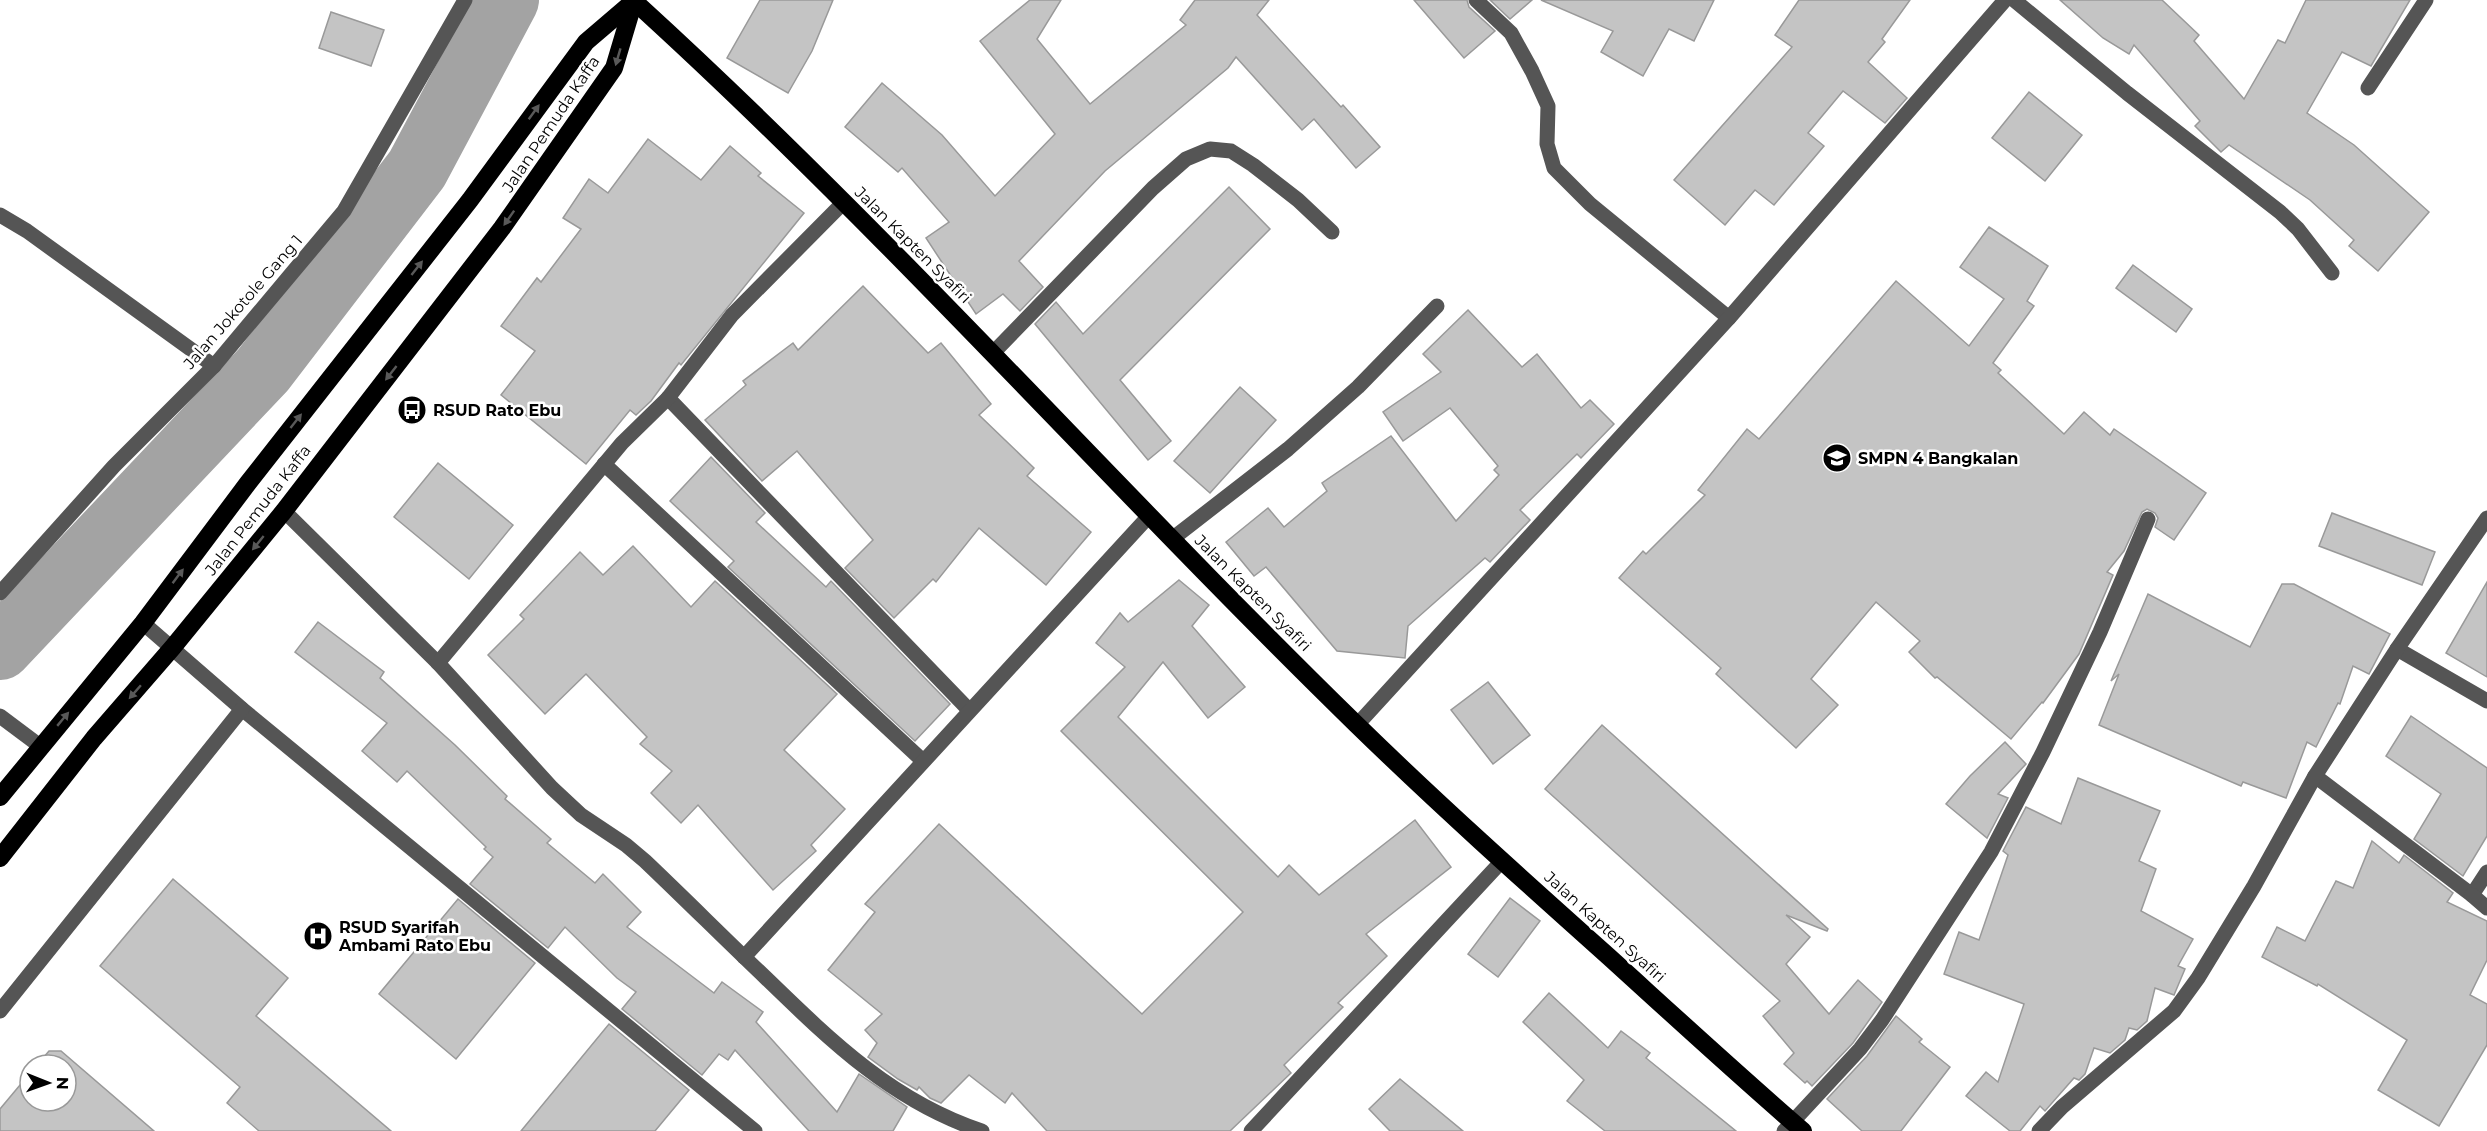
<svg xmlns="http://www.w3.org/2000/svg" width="2487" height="1131" font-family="Montserrat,sans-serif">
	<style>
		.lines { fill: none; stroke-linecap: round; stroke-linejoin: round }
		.river { stroke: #a3a3a3; stroke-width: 64 }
		.building { fill: #c4c4c4; stroke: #999; stroke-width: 1.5 }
		.minor { stroke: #555; stroke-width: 15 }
		.highway { stroke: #000; stroke-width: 18 }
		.oneway { fill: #595959 }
		.labels { text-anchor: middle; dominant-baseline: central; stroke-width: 5; stroke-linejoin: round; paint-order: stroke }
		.street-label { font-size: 16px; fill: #000; stroke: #fff }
		.poi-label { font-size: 16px; font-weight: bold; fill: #000; stroke: #fff; text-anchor: start }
	</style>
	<rect width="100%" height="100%" fill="#fff"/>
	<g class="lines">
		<polyline class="river" points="0,648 263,370 417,169 507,0"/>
	</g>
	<g class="building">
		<polygon points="760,0 833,0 812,51 788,93 727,58"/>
		<polygon points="1030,0 1061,0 1037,39 1090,104 1186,25 1180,20 1195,0 1269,0 1257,15 1341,107 1343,105 1380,147 1356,168 1314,119 1302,130 1236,57 1228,68 1105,171 1019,261 1043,287 1020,311 1003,294 976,314 926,238 949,222 902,168 898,172 845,127 882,83 942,135 995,196 1055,134 980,41"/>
		<polygon points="1414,0 1467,0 1469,7 1495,31 1464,58"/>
		<polygon points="1490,0 1532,0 1510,19"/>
		<polygon points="1541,0 1714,0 1694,41 1669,29 1643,76 1601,52 1613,31"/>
		<polygon points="1799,0 1910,0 1882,39 1885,42 1868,62 1907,98 1885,123 1843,91 1808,133 1824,146 1774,205 1755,190 1725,225 1674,180 1792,47 1775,35"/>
		<polygon points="2060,0 2162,0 2199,35 2194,41 2244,99 2278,40 2285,43 2306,0 2410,0 2371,66 2342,52 2307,113 2354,145 2429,212 2378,271 2349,246 2354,240 2310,200 2229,145 2221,152 2195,126 2200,121 2134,45 2129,54 2103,38"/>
		<polygon points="331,12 384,30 371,66 319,48"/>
		<polygon points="2029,92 2082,135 2045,181 1992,138"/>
		<polygon points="648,139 701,180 730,146 761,173 758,176 804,213 681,365 679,363 651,401 636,415 630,410 586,464 501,395 535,351 501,326 537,278 541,282 581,229 563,218 589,179 608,193"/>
		<polygon points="1229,187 1270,229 1120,380 1171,441 1148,460 1035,324 1056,302 1083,334"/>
		<polygon points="1989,227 2048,266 2027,301 2034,306 1993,363 2001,370 1998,373 2064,434 2084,412 2110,435 2114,429 2206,493 2174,540 2155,527 2158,518 2155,513 2147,509 2142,512 2124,551 2107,572 2113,575 2079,654 2043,703 2042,702 2011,739 1937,677 1935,678 1909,652 1920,641 1876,602 1811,679 1838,705 1796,748 1716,674 1721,668 1619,578 1643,551 1646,554 1705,495 1698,490 1747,429 1759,439 1896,281 1969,346 2004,299 1960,267"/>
		<polygon points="2133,265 2192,309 2176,332 2116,288"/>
		<polygon points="863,286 928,353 941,343 991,404 979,415 1034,468 1027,476 1091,532 1046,585 979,528 936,582 933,579 894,618 845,568 873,540 797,451 762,481 705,420 746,385 743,381 793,343 798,350"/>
		<polygon points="1468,310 1522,367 1537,354 1581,408 1590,400 1614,424 1581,458 1577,454 1520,510 1530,520 1490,562 1485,558 1408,626 1405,658 1337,651 1266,567 1254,576 1226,542 1268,508 1284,527 1327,491 1322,483 1391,436 1456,521 1499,475 1494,470 1498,466 1450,408 1403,441 1383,412 1441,372 1423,354"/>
		<polygon points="1240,387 1276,420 1210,493 1174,461"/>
		<polygon points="711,457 765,513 756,522 826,587 831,581 950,704 915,741 728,567 734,561 670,501"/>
		<polygon points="438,463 513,525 469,579 394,517"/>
		<polygon points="2332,513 2435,552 2422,585 2319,546"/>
		<polygon points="633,546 691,607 715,581 837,694 784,750 845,809 811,845 816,851 773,890 698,805 681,823 651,793 672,771 640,744 647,737 586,674 545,714 488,655 524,619 520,615 580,552 603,575"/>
		<polygon points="1179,580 1209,605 1192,626 1245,687 1208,718 1163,662 1118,717 1278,877 1289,865 1319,895 1415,820 1451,867 1366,934 1387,956 1338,1003 1343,1007 1284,1065 1291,1073 1230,1131 1047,1131 1012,1093 1005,1103 969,1075 941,1103 930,1098 919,1087 917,1090 898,1079 868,1057 877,1043 865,1030 882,1014 828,970 875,912 865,904 939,824 1142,1014 1243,912 1061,731 1125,667 1096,643 1120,613 1128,622"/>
		<polygon points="2487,582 2487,677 2446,653"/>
		<polygon points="2282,584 2294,584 2390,634 2369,674 2353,666 2340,704 2338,703 2316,747 2307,742 2286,798 2243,782 2241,786 2099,725 2119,674 2111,681 2148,594 2250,647"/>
		<polygon points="318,622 384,672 380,678 455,745 507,796 505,799 551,839 547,843 595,883 603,874 641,912 627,927 714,993 722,982 763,1012 756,1022 837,1112 859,1074 907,1107 893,1131 809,1131 735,1050 728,1060 719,1054 702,1075 622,1009 636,992 617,978 565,927 548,948 470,884 493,857 484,849 486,847 407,771 397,782 362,751 387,723 295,652"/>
		<polygon points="1488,682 1530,735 1493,764 1451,710"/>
		<polygon points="2411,716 2487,768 2487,836 2463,876 2414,839 2441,794 2386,756"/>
		<polygon points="1602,725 1828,929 1827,931 1786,915 1810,937 1786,964 1829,1014 1858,980 1882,1002 1853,1043 1812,1086 1807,1081 1805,1083 1784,1064 1794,1053 1763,1016 1780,1001 1545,789"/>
		<polygon points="2005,742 2026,764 1998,794 2008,798 1987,838 1946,804 1970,776"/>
		<polygon points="2078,778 2160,811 2139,861 2156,869 2141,911 2193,939 2178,966 2185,969 2174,995 2155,988 2147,1021 2137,1030 2129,1028 2125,1040 2110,1053 2094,1048 2085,1074 2079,1080 2074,1078 2045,1111 2040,1106 2020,1131 2010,1131 1966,1096 1986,1072 1998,1082 2024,1004 1944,974 1959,932 1979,940 2008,855 2003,851 2026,807 2061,824"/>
		<polygon points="2372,841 2399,863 2404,855 2453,893 2447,902 2487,921 2487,960 2470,995 2487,1004 2487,1045 2439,1126 2378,1090 2407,1040 2318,984 2317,986 2262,957 2277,927 2305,941 2336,881 2353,888"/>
		<polygon points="173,879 288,978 256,1016 391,1131 259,1131 227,1103 240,1087 100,966"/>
		<polygon points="1510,898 1540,921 1498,977 1468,954"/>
		<polygon points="458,899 535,963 456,1059 379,994"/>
		<polygon points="1549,993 1608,1048 1621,1031 1650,1053 1646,1058 1736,1131 1605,1131 1567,1101 1584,1080 1523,1022"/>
		<polygon points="1896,1016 1922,1039 1919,1042 1950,1067 1901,1131 1862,1131 1827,1099 1867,1056"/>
		<polygon points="609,1024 689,1090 655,1131 521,1131"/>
		<polygon points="49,1051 61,1051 154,1131 0,1131 0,1109 30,1073 30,1101 66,1101 66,1065 37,1065"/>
		<polygon points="1400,1079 1463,1131 1390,1131 1369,1109"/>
	</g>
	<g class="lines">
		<g class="minor">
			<polyline points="1476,0 1511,33 1532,71 1548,106 1547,144 1554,168 1590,204 1729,318"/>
			<polyline points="2014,0 2127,93 2280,212 2298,229 2332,273"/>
			<polyline points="2368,88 2426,0"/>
			<polyline points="0,215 27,231 214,366"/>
			<polyline points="993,353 1153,188 1186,159 1210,149 1231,151 1253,165 1298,200 1332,232"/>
			<polyline points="668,398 969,710"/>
			<polyline points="604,464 923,761"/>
			<path d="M 284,511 L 438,663 L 552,788 L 581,815 L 626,845 L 645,861 C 686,900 726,940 767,979 C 833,1043 894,1102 982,1131"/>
			<polyline points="1172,539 1288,449 1358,387 1437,306"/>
			<polyline points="0,593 114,466 214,366 344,211 465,0"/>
			<polyline points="143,623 242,709 755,1131"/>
			<polyline points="2397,649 2487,701"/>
			<polyline points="438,663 622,443 668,398 732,315 843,203"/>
			<polyline points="0,716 40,746"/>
			<polyline points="1357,725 1729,318 2005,0"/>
			<polyline points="2315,776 2472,895 2487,872"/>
			<polyline points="2472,895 2487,908"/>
			<polyline points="744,957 1149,516"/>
			<polyline points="0,1011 242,709"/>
			<polyline points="1251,1131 1502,861"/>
			<polyline points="1784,1131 1860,1049 1882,1020 1991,852 2043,752 2100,632 2148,519"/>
			<polyline points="2039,1131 2062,1107 2174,1011 2198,978 2254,886 2315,776 2397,649 2487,518"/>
		</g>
		<g class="highway">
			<path d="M 634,1 C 886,230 1112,486 1356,724 C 1438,804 1523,880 1608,956 C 1673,1015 1737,1074 1803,1131"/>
			<polyline points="0,797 143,623 248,483 470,200 586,42 634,1"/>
			<polyline points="0,858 94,738 173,647 284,511 502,228 614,68 634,1"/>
		</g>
	</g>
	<defs><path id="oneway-solid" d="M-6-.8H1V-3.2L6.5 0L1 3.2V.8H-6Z" transform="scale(1.5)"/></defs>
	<g class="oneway">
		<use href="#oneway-solid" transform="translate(618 57) rotate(106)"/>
		<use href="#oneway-solid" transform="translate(534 112) rotate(-54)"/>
		<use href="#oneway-solid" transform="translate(509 218) rotate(125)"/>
		<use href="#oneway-solid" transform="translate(417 268) rotate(-52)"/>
		<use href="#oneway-solid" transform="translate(391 373) rotate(128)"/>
		<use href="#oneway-solid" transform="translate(296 421) rotate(-52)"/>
		<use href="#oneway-solid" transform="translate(258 543) rotate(129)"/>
		<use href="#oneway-solid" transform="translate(178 576) rotate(-53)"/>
		<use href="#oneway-solid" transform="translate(135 692) rotate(131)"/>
		<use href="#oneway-solid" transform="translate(63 719) rotate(-50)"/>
	</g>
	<defs>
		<g id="bus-disc" transform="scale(1.5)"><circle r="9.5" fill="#000" stroke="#fff"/><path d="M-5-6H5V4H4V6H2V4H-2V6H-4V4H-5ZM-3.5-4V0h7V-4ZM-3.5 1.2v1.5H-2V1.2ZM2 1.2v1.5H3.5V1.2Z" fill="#fff"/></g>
		<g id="school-disc" transform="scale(1.5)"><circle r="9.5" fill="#000" stroke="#fff"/><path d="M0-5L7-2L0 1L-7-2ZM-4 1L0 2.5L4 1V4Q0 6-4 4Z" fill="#fff"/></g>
		<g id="hospital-disc" transform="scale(1.5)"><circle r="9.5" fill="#000" stroke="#fff"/><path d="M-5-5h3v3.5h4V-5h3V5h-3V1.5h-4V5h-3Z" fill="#fff"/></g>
	</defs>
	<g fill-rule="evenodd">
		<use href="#bus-disc" x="412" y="410"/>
		<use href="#school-disc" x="1837" y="458"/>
		<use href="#hospital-disc" x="318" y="936"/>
	</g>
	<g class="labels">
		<g class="street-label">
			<text transform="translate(551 124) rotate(-56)">Jalan Pemuda Kaffa</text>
			<text transform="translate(913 245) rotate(45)">Jalan Kapten Syafiri</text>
			<text transform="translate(243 302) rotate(-49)">Jalan Jokotole Gang 1</text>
			<text transform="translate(258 510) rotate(-52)">Jalan Pemuda Kaffa</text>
			<text transform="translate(1253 593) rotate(45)">Jalan Kapten Syafiri</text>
			<text transform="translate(1605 927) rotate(42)">Jalan Kapten Syafiri</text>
		</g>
		<g class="poi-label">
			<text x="433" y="410">RSUD Rato Ebu</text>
			<text x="1858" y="458">SMPN 4 Bangkalan</text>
			<text x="339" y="927">RSUD Syarifah<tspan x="339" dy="18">Ambami Rato Ebu</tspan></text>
		</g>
	</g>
	<g transform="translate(48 1083) rotate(91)"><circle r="28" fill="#ffffff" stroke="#999999" stroke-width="1.5"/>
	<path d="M0-4.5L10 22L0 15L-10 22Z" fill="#000000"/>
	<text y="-9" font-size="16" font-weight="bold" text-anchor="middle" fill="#000000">N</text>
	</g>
</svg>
